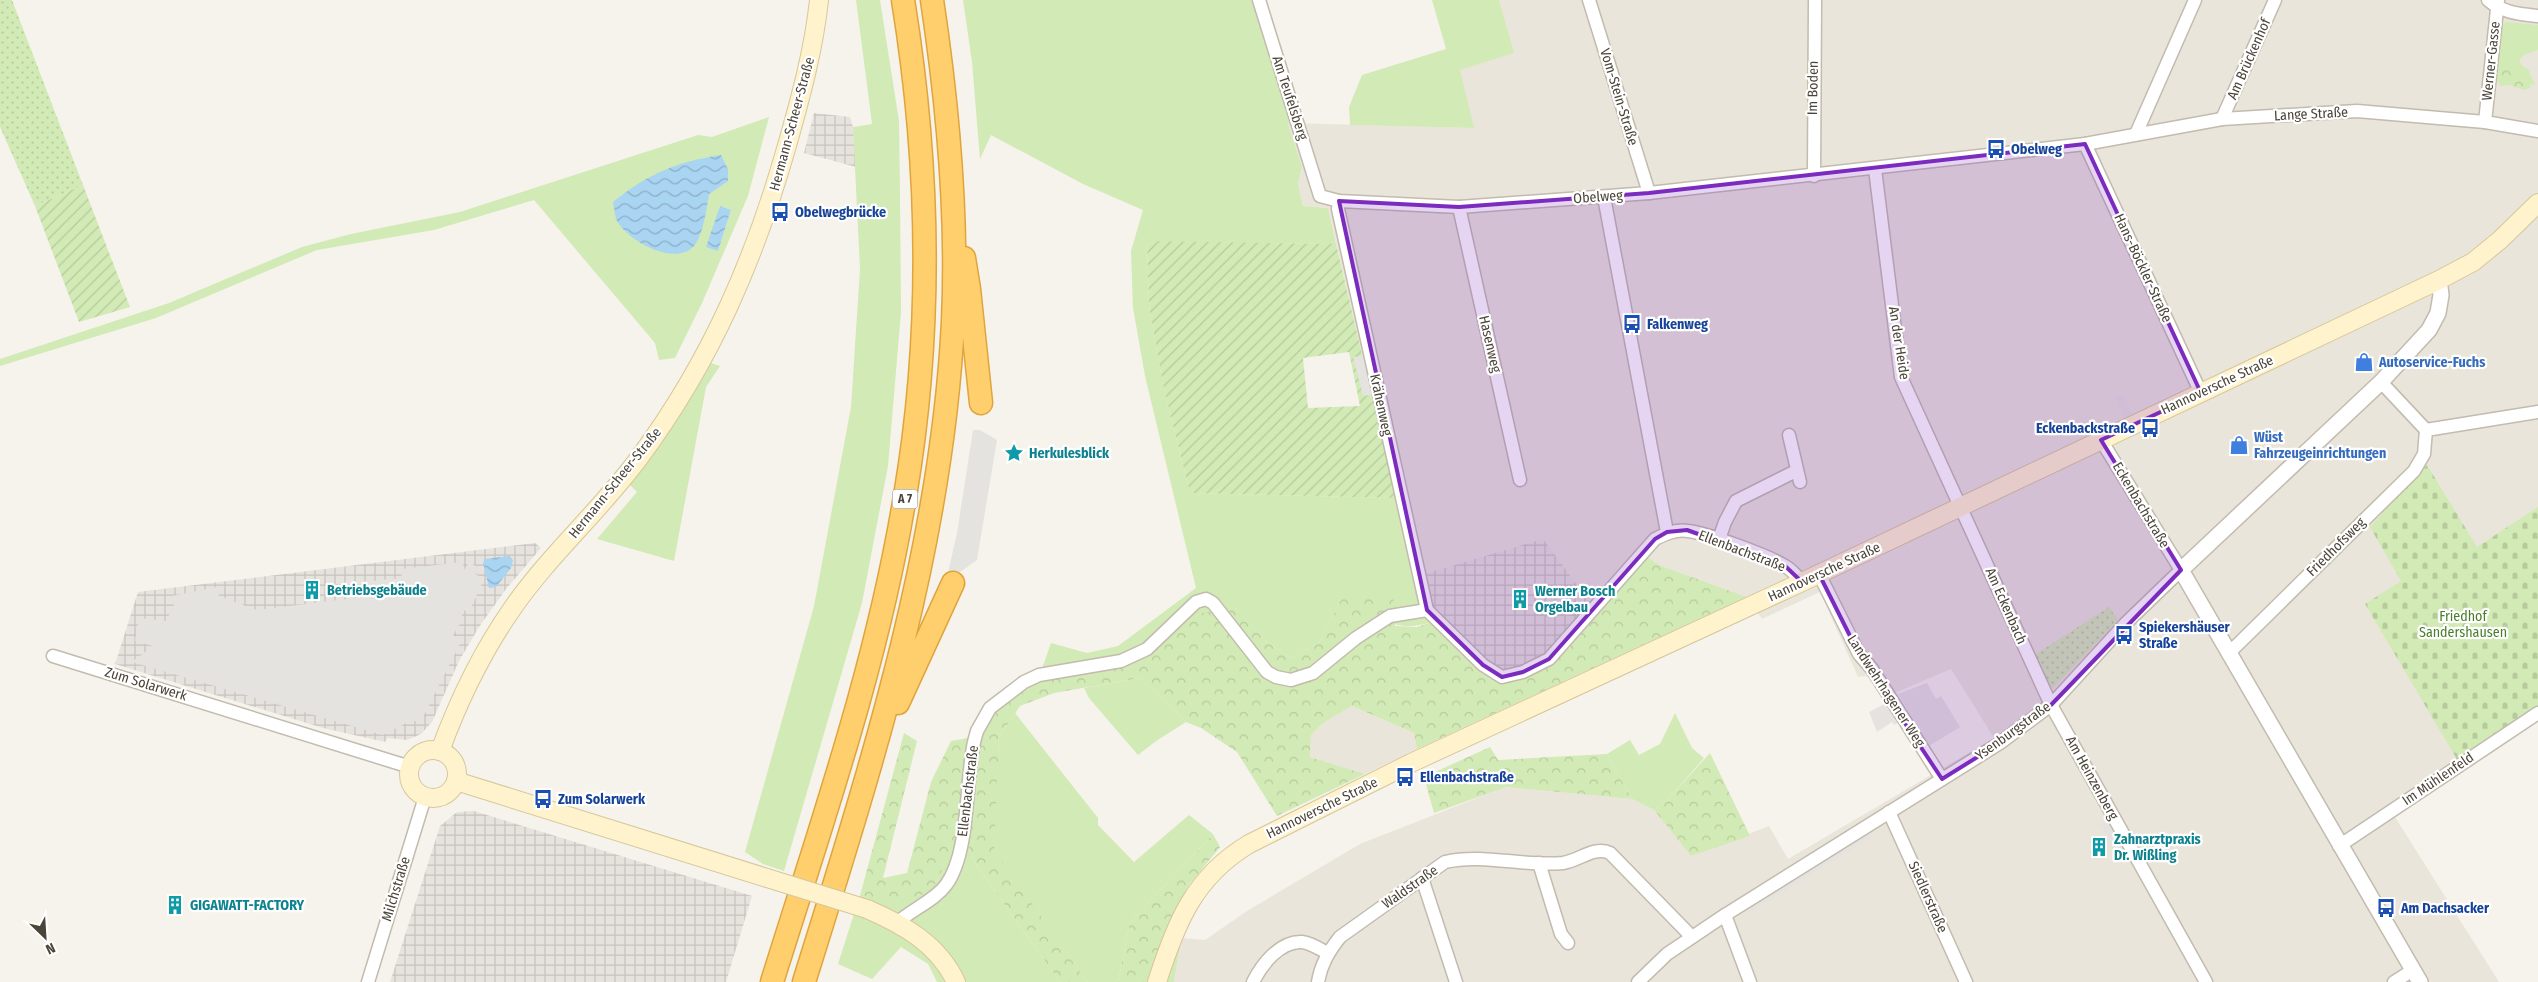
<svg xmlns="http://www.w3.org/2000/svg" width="2538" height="982" font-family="'Fira Sans Condensed',sans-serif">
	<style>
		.residential { fill: #eae5da }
		.industrial { fill: url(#industrial-grid) }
		.grass { fill: #d2eab5; fill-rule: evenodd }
		.forest { fill: url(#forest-crowns) }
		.cemetery { fill: url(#cemetery-stones) }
		.park { fill: url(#park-dots) }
		.garden { fill: url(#garden-furrows); fill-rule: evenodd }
		.parking { fill: #e5e3e0 }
		.water { fill: url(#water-waves) }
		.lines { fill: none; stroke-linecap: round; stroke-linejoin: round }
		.minor-casing { stroke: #c2bbae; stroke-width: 15 }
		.tertiary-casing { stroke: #c2bbae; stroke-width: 18 }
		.secondary-casing { stroke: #d6c79b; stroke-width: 20 }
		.motorway-casing { stroke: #e0a43c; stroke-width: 25 }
		.minor { stroke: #fff; stroke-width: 12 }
		.tertiary { stroke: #fff; stroke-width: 15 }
		.secondary { stroke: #fff3cd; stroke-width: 18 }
		.motorway { stroke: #ffcf6e; stroke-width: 22 }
		.secondary-bridge-casing { stroke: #d6c79b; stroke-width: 20; stroke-linecap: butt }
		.secondary-bridge { stroke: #fff3cd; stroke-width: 18 }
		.marked { fill: #7b2cbf; fill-opacity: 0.2; stroke: #7b2cbf; stroke-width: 4; stroke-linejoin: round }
		.labels { text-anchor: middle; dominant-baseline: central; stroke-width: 4.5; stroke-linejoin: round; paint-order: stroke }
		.shield { fill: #fff; stroke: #817c74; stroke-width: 1 }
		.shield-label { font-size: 12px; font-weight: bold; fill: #4b4439 }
		.street-label { font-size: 14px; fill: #4b4439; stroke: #fff }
		.transit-label { font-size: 14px; font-weight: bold; fill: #164399; stroke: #fff; text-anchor: start }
		.shop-label { font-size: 14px; font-weight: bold; fill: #366cbe; stroke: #fff; text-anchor: start }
		.culture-label { font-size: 14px; font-weight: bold; fill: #0d838f; stroke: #fff; text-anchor: start }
		.park-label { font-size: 14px; fill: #4a7f2a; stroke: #fff }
	</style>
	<defs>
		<pattern id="industrial-grid" width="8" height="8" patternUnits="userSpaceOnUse" patternTransform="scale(1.25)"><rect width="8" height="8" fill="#e6e2dd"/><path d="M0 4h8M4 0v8" fill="none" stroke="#c7c3be"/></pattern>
		<pattern id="forest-crowns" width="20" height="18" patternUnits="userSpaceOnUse" patternTransform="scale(1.25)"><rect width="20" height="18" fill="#d2eab5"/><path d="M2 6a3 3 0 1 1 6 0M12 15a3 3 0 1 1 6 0" fill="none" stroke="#b6ca9c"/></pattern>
		<pattern id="cemetery-stones" width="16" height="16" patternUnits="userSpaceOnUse" patternTransform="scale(1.25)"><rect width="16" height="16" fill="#d2eab5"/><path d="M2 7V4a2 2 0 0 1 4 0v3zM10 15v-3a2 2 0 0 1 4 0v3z" fill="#b6ca9c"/></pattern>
		<pattern id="park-dots" width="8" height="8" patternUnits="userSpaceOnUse" patternTransform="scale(1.25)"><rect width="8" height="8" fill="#d2eab5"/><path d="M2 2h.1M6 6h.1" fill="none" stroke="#b6ca9c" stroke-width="1.8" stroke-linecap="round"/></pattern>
		<pattern id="garden-furrows" width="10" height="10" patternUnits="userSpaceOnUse" patternTransform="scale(1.25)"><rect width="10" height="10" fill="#d2eab5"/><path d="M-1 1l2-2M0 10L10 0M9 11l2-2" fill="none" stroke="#b6ca9c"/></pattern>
		<pattern id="water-waves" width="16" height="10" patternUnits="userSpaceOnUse" patternTransform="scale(1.25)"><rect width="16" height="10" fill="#a9d4f2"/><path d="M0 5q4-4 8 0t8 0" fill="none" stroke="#8caec5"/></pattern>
	</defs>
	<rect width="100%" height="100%" fill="#f6f3ec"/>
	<g class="residential">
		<polygon points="1499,0 2538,0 2538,721 2395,817 2499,982 1174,982 1181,938 1205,940 1247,911 1360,844 1505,787 1632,799 1654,810 1691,856 1769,826 1788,859 1994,738 1951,669 1885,697 1867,676 1858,677 1820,592 1762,619 1747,597 1659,565 1645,555 1596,611 1414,577 1328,208 1303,206 1298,183 1302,167 1288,123 1473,128 1459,70 1513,53"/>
		<polygon points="1352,706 1414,733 1417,749 1365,774 1310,757 1311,735 1323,723"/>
	</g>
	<g class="industrial">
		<polygon points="814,113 850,117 853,127 856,167 804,153"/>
		<polygon points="1543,539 1596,611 1550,663 1499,682 1431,622 1414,577"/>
		<polygon points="535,543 541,548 506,589 479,627 459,661 432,722 421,734 407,740 387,738 385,742 323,728 115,664 138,592"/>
		<polygon points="474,811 752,896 726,982 390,982 440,826 457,812"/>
	</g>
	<g class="grass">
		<polygon points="856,0 880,0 899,121 900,196 901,312 888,466 862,603 784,871 763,864 745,852 814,606 851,407 860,269 853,127 872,124"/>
		<path d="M 963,0 L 1266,0 L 1303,122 L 1288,123 L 1302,167 L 1298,183 L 1303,206 L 1328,208 L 1336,244 L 1147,242 L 1149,306 L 1163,385 L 1190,493 L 1396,498 L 1431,622 C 1395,635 1373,614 1342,598 L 1319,643 L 1290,658 L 1267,642 L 1234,607 L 1152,651 L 1037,683 L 1051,643 L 1087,653 L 1118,646 L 1196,588 L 1145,376 L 1133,308 L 1131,251 L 1143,210 L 1083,184 L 991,135 L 980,159 L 972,62 Z"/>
		<polygon points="1432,0 1499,0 1514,53 1460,70 1474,128 1350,125 1349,107 1362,75 1446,49"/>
		<polygon points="2507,22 2538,25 2538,50 2524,55 2519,60 2522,66 2528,69 2535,85 2502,79 2500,74 2495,72 2502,24"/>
		<path d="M 769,117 L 748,196 L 702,303 L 675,358 L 659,360 L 655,343 L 534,200 L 434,230 L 317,250 L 156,318 L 0,366 L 0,359 L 169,303 L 302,247 L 351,234 L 460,212 L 698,135 L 712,137 ZM 719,206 L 731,210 L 718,251 Z"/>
		<polygon points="711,363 720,366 706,387 674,561 597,539 637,492 630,485"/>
		<polygon points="1140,678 1186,722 1156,741 1138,755 1089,698 1084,688"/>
		<polygon points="1015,713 1098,818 1098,825 1134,862 1189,815 1213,834 1130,922 1118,982 1087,982 993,850 999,737"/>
		<polygon points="1675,713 1692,748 1704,758 1668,799 1654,810 1632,799 1607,754 1630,740 1639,755 1660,744"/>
		<polygon points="968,846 977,866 1060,982 937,982 928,964 901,947 872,979 838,964 861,892 869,900 937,882 950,848"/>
	</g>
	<g class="forest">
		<polygon points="2519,67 2530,78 2530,88 2524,90 2509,85 2500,86 2496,79 2497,75 2504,70"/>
		<polygon points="1645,555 1659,565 1747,597 1417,749 1414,733 1352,706 1323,723 1311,735 1310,757 1365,774 1277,816 1237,752 1201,728 1186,722 1140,678 1054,693 1020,706 999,737 994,850 1087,982 1060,982 977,866 968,846 950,849 937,882 912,903 869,900 861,892 904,733 917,741 883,878 907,873 931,782 951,741 980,736 994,714 1013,697 1037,683 1152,651 1192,615 1234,607 1267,642 1290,658 1319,643 1342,598 1393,594 1395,626 1417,627 1431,622 1478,668 1523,678"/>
		<polygon points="1490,747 1498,760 1607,754 1632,799 1506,787 1434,813 1424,777"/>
		<polygon points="1710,753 1750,836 1691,856 1654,810 1668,799"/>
		<polygon points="1213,834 1220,847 1189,885 1173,914 1181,938 1174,982 1118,982 1130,922"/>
	</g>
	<polygon class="cemetery" points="2427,465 2477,547 2538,507 2538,707 2458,761 2365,604 2401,581 2370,527"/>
	<g class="park">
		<polygon points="0,0 12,0 83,185 35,206 0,127"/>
		<polygon points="2109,607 2118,620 2053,688 2045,681 2033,656"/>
	</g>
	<g class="garden">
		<polygon points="83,185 130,307 79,322 35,206"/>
		<path d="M 1147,241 L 1336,244 L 1396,498 L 1190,493 L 1163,385 L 1149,306 ZM 1349,352 L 1360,406 L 1308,408 L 1303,358 Z"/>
	</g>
	<g class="parking">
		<polygon points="1370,355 1379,394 1363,396 1353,357"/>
		<polygon points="2123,394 2132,414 2124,418 2115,397"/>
		<polygon points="973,430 980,430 997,440 977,560 946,582 957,533"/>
		<polygon points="463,562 464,570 469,563 478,567 475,574 484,579 469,612 460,609 463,619 453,635 462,640 420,723 412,720 383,735 132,662 153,646 135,641 139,618 166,621 174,605 172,596 217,587 219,596 257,610 363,597 362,582 402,578 401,569"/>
		<polygon points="1927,683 1936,699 1941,696 1960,727 1929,746 1898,694"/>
		<polygon points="1888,702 1900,721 1894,725 1892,722 1877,732 1869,712"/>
		<polygon points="2108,820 2125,849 2116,852 2099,824"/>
		<polygon points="1870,829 1874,835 1751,912 1747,906"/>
	</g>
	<g class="water">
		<path d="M 721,155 L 728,169 L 728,181 L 709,194 C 707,207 703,236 694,246 C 675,267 628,241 617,221 C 615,216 614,208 613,202 C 648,174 676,162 721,155 Z"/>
		<polygon points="720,206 731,210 718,251 706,247"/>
		<polygon points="509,556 513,560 511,568 496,587 489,588 483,563 485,559"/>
	</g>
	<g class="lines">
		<g class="minor-casing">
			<g id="minor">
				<polyline points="1259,0 1320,196 1339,201 1459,207 1649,193 2085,144 2222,119 2357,111 2485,122 2538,131"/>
				<polyline points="1589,0 1649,193"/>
				<path d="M 2488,0 C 2503,13 2519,14 2538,16"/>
				<polyline points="2222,119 2275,0"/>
				<polyline points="2485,122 2498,0"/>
				<polyline points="2136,134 2195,0"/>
				<polyline points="2085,144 2201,393"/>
				<polyline points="1875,169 1901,377 2051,705 2206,982"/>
				<polyline points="1814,176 1815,0"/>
				<polyline points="1604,197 1667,532"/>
				<polyline points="1339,201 1338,209 1427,610"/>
				<polyline points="1459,207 1520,480"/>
				<polyline points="2381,382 2426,430"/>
				<polyline points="1789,435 1800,482"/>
				<polyline points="1719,539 1725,522 1736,501 1796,471"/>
				<polyline points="1819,574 1859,654 1872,669 1942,779"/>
				<polyline points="2228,654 2414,471 2424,454 2426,430 2538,412"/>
				<polyline points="53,656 410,767"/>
				<polyline points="1889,812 1966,982"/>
				<polyline points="2339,846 2538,713"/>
				<polyline points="1539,863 1561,934 1568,943"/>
				<polyline points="1422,878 1456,982"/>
				<polyline points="1725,915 1750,982"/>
				<path d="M 897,923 C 912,909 934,901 946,885 C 970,852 965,784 974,742 L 977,731 L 990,708 L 1024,682 L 1039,675 L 1121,661 L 1147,649 L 1196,602 L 1206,599 L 1213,603 L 1267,672 L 1276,677 L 1291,680 L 1313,673 L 1356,638 L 1390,616 L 1427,610 L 1483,665 L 1502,677 L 1523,672 L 1549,659 L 1655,539 C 1665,534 1676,529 1688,531 C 1707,533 1769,556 1785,566 C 1792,570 1797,576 1802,582"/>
				<polyline points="368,982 425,797"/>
				<path d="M 1253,982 C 1262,964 1280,941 1302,942 C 1311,943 1320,949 1327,953"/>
				<path d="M 1318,982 C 1321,964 1329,951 1340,937 L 1445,862 C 1483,853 1524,867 1563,863 C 1581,860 1593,846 1610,853 L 1692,937"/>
				<polyline points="1638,982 1667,954 1725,915 2000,743 2051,705 2125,624 2181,570 2101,440"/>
				<polyline points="2394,982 2413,970"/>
			</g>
		</g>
		<g class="tertiary-casing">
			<polyline id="tertiary" points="2420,982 2181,570 2381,382 2429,330 2438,313 2441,295 2439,280"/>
		</g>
		<g class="secondary-casing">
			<g id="secondary">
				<circle cx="433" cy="774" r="24"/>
				<path d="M 440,751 C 458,702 482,652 512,609 C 549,555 600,511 639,458 C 711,361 755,259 788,142 C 801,96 814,48 819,0"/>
				<polyline points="456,781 767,878"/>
				<path d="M 867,909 C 904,925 938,944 956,982"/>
				<path d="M 1157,982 C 1176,923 1194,877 1249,844 L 1411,763 L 1802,582 L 2439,280 L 2473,262 L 2500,240 L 2538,203"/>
			</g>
		</g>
		<g class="motorway-casing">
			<g id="motorway">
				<polyline points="964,258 969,289 981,403"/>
				<polyline points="898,703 953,583"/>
				<path d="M 772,982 C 822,822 878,662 905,496 C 933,331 930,166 903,0"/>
				<path d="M 804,982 C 871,767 942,548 953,321 C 958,214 948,106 932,0"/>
			</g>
		</g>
		<use href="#minor" class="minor"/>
		<use href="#tertiary" class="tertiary"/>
		<use href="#secondary" class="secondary"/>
		<use href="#motorway" class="motorway"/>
		<g class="secondary-bridge-casing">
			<polyline id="secondary-bridge" points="767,878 867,909"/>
		</g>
		<use href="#secondary-bridge" class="secondary-bridge"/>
	</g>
	<path class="marked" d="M 2085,144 L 2201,393 L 2101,440 L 2181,570 L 2051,705 L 2000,743 L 1942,779 L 1859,654 L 1819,574 L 1802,582 L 1784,565 L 1687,530 L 1667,532 L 1655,539 L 1549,659 L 1523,672 L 1502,677 L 1483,665 L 1427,610 L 1339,201 L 1459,207 L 1649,193 Z"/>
	<defs>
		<g id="bus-bare" transform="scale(1.5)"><path d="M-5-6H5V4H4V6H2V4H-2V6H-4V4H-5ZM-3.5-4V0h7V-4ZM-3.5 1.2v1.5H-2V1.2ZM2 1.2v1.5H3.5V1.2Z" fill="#1a4fb4" stroke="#fff" stroke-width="2.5" paint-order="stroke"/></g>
		<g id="shop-bare" transform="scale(1.5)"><path d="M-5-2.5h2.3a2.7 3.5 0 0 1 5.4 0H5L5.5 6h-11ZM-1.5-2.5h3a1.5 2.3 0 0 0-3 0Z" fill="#3f7fe0" stroke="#fff" stroke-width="2.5" paint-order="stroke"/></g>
		<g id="sight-bare" transform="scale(1.5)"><path d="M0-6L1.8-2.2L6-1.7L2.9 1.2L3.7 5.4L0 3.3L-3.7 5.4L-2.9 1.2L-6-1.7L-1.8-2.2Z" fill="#0f9aa8" stroke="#fff" stroke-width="2.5" paint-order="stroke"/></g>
		<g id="building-bare" transform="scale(1.5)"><path d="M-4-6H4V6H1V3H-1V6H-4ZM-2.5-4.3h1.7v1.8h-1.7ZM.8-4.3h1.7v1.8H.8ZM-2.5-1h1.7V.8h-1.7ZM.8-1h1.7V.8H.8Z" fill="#0f9aa8" stroke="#fff" stroke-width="2.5" paint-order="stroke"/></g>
	</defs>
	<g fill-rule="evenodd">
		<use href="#bus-bare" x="1996" y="149"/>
		<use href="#bus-bare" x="780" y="212"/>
		<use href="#bus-bare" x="1632" y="324"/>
		<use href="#shop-bare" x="2364" y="362"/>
		<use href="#bus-bare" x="2150" y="428"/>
		<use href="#shop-bare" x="2239" y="445"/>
		<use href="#sight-bare" x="1014" y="453"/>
		<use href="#building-bare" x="312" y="590"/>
		<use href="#building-bare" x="1520" y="599"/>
		<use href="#bus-bare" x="2124" y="635"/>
		<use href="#bus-bare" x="1405" y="777"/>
		<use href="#bus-bare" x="543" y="799"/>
		<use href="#building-bare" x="2099" y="847"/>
		<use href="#building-bare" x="175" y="905"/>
		<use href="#bus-bare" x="2386" y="908"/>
	</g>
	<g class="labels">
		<rect class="shield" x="892.5" y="489.5" width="25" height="19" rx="4"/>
		<g class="shield-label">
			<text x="905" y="499">A 7</text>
		</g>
		<g class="street-label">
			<text transform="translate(2249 59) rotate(-66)">Am Brückenhof</text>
			<text transform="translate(2491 61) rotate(-84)">Werner-Gasse</text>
			<text transform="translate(1813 88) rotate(-89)">Im Boden</text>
			<text transform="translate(1619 97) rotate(73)">Vom-Stein-Straße</text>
			<text transform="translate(1290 98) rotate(72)">Am Teufelsberg</text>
			<text transform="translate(2311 114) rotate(-3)">Lange Straße</text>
			<text transform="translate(792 124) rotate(-75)">Hermann-Scheer-Straße</text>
			<text transform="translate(1598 197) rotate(-4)">Obelweg</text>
			<text transform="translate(2143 268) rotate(65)">Hans-Böckler-Straße</text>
			<text transform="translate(1899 343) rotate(81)">An der Heide</text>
			<text transform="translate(1490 344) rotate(77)">Hasenweg</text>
			<text transform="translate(2217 385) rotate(-25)">Hannoversche Straße</text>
			<text transform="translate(1381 405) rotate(78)">Krähenweg</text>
			<text transform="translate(615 483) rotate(-51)">Hermann-Scheer-Straße</text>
			<text transform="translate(2141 505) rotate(59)">Eckenbachstraße</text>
			<text transform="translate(2336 547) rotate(-45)">Friedhofsweg</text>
			<text transform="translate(1742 551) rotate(21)">Ellenbachstraße</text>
			<text transform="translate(1824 572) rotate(-25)">Hannoversche Straße</text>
			<text transform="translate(2006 606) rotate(66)">Am Eckenbach</text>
			<text transform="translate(146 684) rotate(17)">Zum Solarwerk</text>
			<text transform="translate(1886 691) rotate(57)">Landwehrhagener Weg</text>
			<text transform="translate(2013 731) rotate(-36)">Ysenburgstraße</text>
			<text transform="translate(2092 778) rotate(61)">Am Heinzenberg</text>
			<text transform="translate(2438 779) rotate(-34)">Im Mühlenfeld</text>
			<text transform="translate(968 791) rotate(-83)">Ellenbachstraße</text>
			<text transform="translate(1322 808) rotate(-26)">Hannoversche Straße</text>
			<text transform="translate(1410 887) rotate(-35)">Waldstraße</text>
			<text transform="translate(396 889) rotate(-73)">Milchstraße</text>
			<text transform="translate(1928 897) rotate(66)">Siedlerstraße</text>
		</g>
		<g class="transit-label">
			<text x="2011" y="149">Obelweg</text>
			<text x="795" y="212">Obelwegbrücke</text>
			<text x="1647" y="324">Falkenweg</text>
			<text x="2135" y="428" text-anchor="end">Eckenbackstraße</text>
			<text x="2139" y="627">Spiekershäuser<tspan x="2139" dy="16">Straße</tspan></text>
			<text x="1420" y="777">Ellenbachstraße</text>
			<text x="558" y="799">Zum Solarwerk</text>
			<text x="2401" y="908">Am Dachsacker</text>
		</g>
		<g class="shop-label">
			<text x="2379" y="362">Autoservice-Fuchs</text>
			<text x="2254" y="437">Wüst<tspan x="2254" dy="16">Fahrzeugeinrichtungen</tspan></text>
		</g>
		<g class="culture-label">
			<text x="1029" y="453">Herkulesblick</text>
			<text x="327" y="590">Betriebsgebäude</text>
			<text x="1535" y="591">Werner Bosch<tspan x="1535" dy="16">Orgelbau</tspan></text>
			<text x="2114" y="839">Zahnarztpraxis<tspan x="2114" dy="16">Dr. Wißling</tspan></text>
			<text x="190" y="905">GIGAWATT-FACTORY</text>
		</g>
		<g class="park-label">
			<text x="2463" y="616">Friedhof<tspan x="2463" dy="16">Sandershausen</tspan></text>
		</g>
	</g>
	<g transform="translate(45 937) rotate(155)" stroke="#ffffff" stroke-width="4" paint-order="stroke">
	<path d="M0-4L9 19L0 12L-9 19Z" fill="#4b4439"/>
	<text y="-8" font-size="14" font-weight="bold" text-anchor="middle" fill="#4b4439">N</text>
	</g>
</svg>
